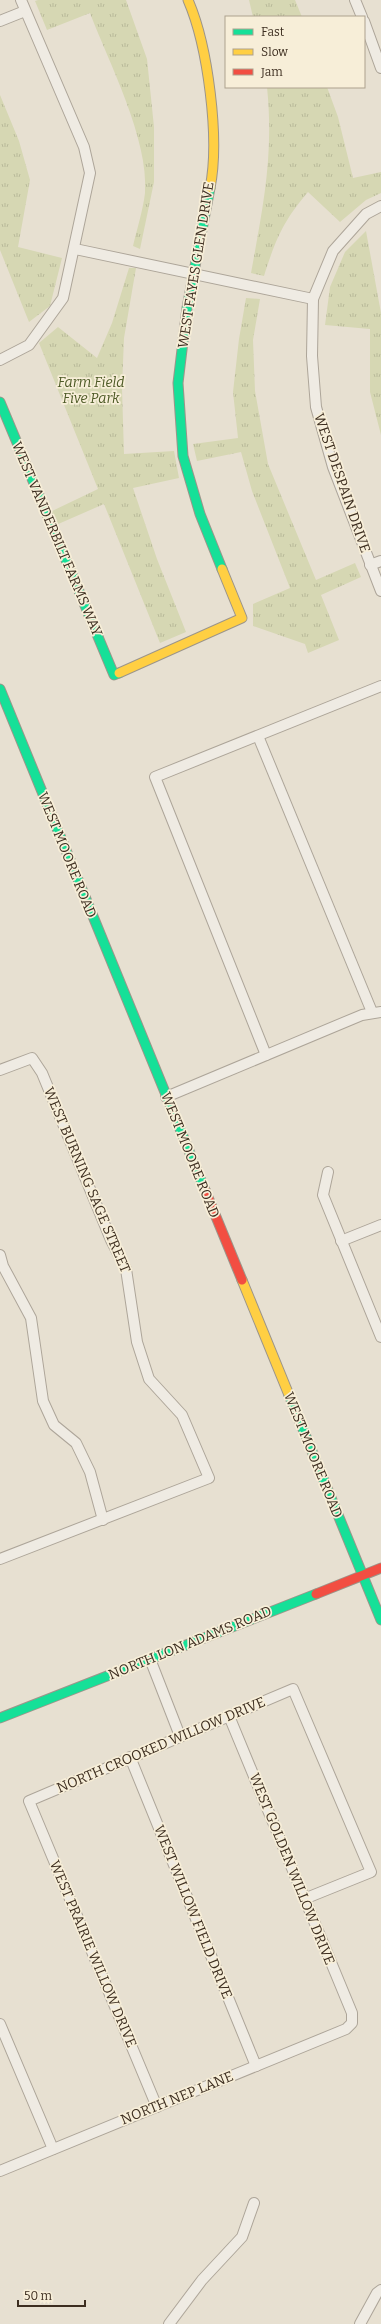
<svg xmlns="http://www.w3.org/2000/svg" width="381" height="2324" font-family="Bitter,serif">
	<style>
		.park { fill: url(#park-tufts) }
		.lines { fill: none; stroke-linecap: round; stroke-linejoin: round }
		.street-casing { stroke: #ada599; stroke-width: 12 }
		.fast-casing { stroke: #9c958a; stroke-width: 11 }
		.slow-casing { stroke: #9c958a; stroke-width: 11 }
		.jam-casing { stroke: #9c958a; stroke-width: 11 }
		.street { stroke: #efebe3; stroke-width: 10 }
		.fast { stroke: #16e098; stroke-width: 9 }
		.slow { stroke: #ffcf43; stroke-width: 9 }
		.jam { stroke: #f24e42; stroke-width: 9 }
		.labels { text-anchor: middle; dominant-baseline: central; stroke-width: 3.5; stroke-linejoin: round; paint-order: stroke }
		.street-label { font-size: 14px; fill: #3d2e20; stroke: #f7eed8 }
		.park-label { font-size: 14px; font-style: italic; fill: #4d5a26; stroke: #f7eed8 }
	</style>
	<defs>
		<pattern id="park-tufts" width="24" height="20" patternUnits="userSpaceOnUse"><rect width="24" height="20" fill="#d6d7b3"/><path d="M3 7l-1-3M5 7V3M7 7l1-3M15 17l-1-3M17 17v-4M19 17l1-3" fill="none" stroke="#b9b99a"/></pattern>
	</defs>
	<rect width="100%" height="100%" fill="#e7e0d1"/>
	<g class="park">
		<path d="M 38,0 L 126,0 L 147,59 L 154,127 L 154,182 L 140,249 L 133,246 C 137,229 143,210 145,193 C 149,139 109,63 90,13 L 47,30 L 35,1 Z"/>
		<polygon points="249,0 295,0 302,17 253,17"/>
		<path d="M 267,87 L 327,87 L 338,117 L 353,178 L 381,172 L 381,193 L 366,200 L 340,222 L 308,192 C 283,221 275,241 264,276 L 251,273 C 263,207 274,155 267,87 Z"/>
		<polygon points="0,95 19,141 30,180 18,247 62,258 50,306 29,322 0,250"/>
		<polygon points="366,231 381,313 381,435 370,392 370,329 325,325 330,287 345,252"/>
		<polygon points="129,268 136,268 124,338 122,388 124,454 174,451 179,478 133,488 157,559 186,632 160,643 104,504 56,525 50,512 98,489 39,343 58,327 97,358 112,323"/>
		<polygon points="246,298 260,299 253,340 255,391 268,464 316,580 355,563 361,577 321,595 339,640 308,653 305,644 253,626 253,604 290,588 252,491 241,452 197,461 193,444 238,438 233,392 239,339"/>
	</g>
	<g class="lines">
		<g class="street-casing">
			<g id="street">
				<polyline points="355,0 362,17"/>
				<polyline points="0,21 25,11"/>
				<polyline points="364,21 381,68"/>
				<polyline points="381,206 366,214 333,251 313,299 312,356 316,407 333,467 381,591"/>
				<polyline points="75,249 313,299"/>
				<polyline points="0,360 29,345 63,298 90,173 84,147 21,0"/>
				<polyline points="370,565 381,561"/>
				<polyline points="258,736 372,1012"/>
				<polyline points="266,1055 155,777 381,686"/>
				<polyline points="0,1070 32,1058 42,1073 111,1240 126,1269 137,1342 149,1379 182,1415 209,1478 0,1559"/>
				<polyline points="166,1097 362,1015 381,1012"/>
				<polyline points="328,1172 323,1195 381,1337"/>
				<polyline points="341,1241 381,1225"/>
				<polyline points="0,1255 3,1266 31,1318 43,1401 54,1425 76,1443 90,1472 103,1520"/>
				<polyline points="150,1659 180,1736"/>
				<polyline points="130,1757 256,2066"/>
				<polyline points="0,2024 53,2149"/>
				<polyline points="157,2107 29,1801 293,1689 371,1872 304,1899"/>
				<polyline points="0,2171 346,2029 352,2023 352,2013 229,1716"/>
				<polyline points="169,2324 202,2280 242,2237 254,2203"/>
				<polyline points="360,2324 377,2293 381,2290"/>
			</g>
		</g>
		<g class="fast-casing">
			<g id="fast">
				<polyline points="210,188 187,308 178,383 183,456 200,514 222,569"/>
				<polyline points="0,402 114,675 119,673"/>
				<polyline points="0,689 205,1190"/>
				<polyline points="289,1395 381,1620"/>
				<polyline points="0,1718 316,1594"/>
			</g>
		</g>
		<g class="slow-casing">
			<g id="slow">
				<path d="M 188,0 C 208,46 220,139 210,188"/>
				<polyline points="119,673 242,618 222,569"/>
				<polyline points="242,1280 289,1395"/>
			</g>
		</g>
		<g class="jam-casing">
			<g id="jam">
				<polyline points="205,1190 242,1280"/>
				<polyline points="316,1594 381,1568"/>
			</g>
		</g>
		<use href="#street" class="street"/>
		<use href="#fast" class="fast"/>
		<use href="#slow" class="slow"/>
		<use href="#jam" class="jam"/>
	</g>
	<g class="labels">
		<g class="street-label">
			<text transform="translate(196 265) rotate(-81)">WEST FAYES GLEN DRIVE</text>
			<text transform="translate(342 483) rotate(71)">WEST DESPAIN DRIVE</text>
			<text transform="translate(57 539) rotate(67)">WEST VANDERBILT FARMS WAY</text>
			<text transform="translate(67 855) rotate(68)">WEST MOORE ROAD</text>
			<text transform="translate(190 1155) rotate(68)">WEST MOORE ROAD</text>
			<text transform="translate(87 1180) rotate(67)">WEST BURNING SAGE STREET</text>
			<text transform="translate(313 1455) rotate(68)">WEST MOORE ROAD</text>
			<text transform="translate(190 1643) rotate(-22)">NORTH LON ADAMS ROAD</text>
			<text transform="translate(161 1745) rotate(-23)">NORTH CROOKED WILLOW DRIVE</text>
			<text transform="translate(292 1869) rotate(68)">WEST GOLDEN WILLOW DRIVE</text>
			<text transform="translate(193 1912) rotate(68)">WEST WILLOW FIELD DRIVE</text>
			<text transform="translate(93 1954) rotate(67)">WEST PRAIRIE WILLOW DRIVE</text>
			<text transform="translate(177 2098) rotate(-22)">NORTH NEP LANE</text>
		</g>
		<g class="park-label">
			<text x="91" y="382">Farm Field<tspan x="91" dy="16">Five Park</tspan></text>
		</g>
	</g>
	<rect x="225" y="16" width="140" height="72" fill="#f7eed8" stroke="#ada18e"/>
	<rect x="233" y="29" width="20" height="6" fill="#16e098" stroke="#ada18e"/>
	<text x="261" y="36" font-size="12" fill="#3d2e20">Fast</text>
	<rect x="233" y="49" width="20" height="6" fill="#ffcf43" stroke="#ada18e"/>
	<text x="261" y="56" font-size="12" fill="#3d2e20">Slow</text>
	<rect x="233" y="69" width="20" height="6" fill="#f24e42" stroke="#ada18e"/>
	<text x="261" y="76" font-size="12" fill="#3d2e20">Jam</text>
	<path d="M18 2300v6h67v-6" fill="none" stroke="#3d2e20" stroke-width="2"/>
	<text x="24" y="2300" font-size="12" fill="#3d2e20" stroke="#f7eed8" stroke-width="3" paint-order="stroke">50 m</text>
</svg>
